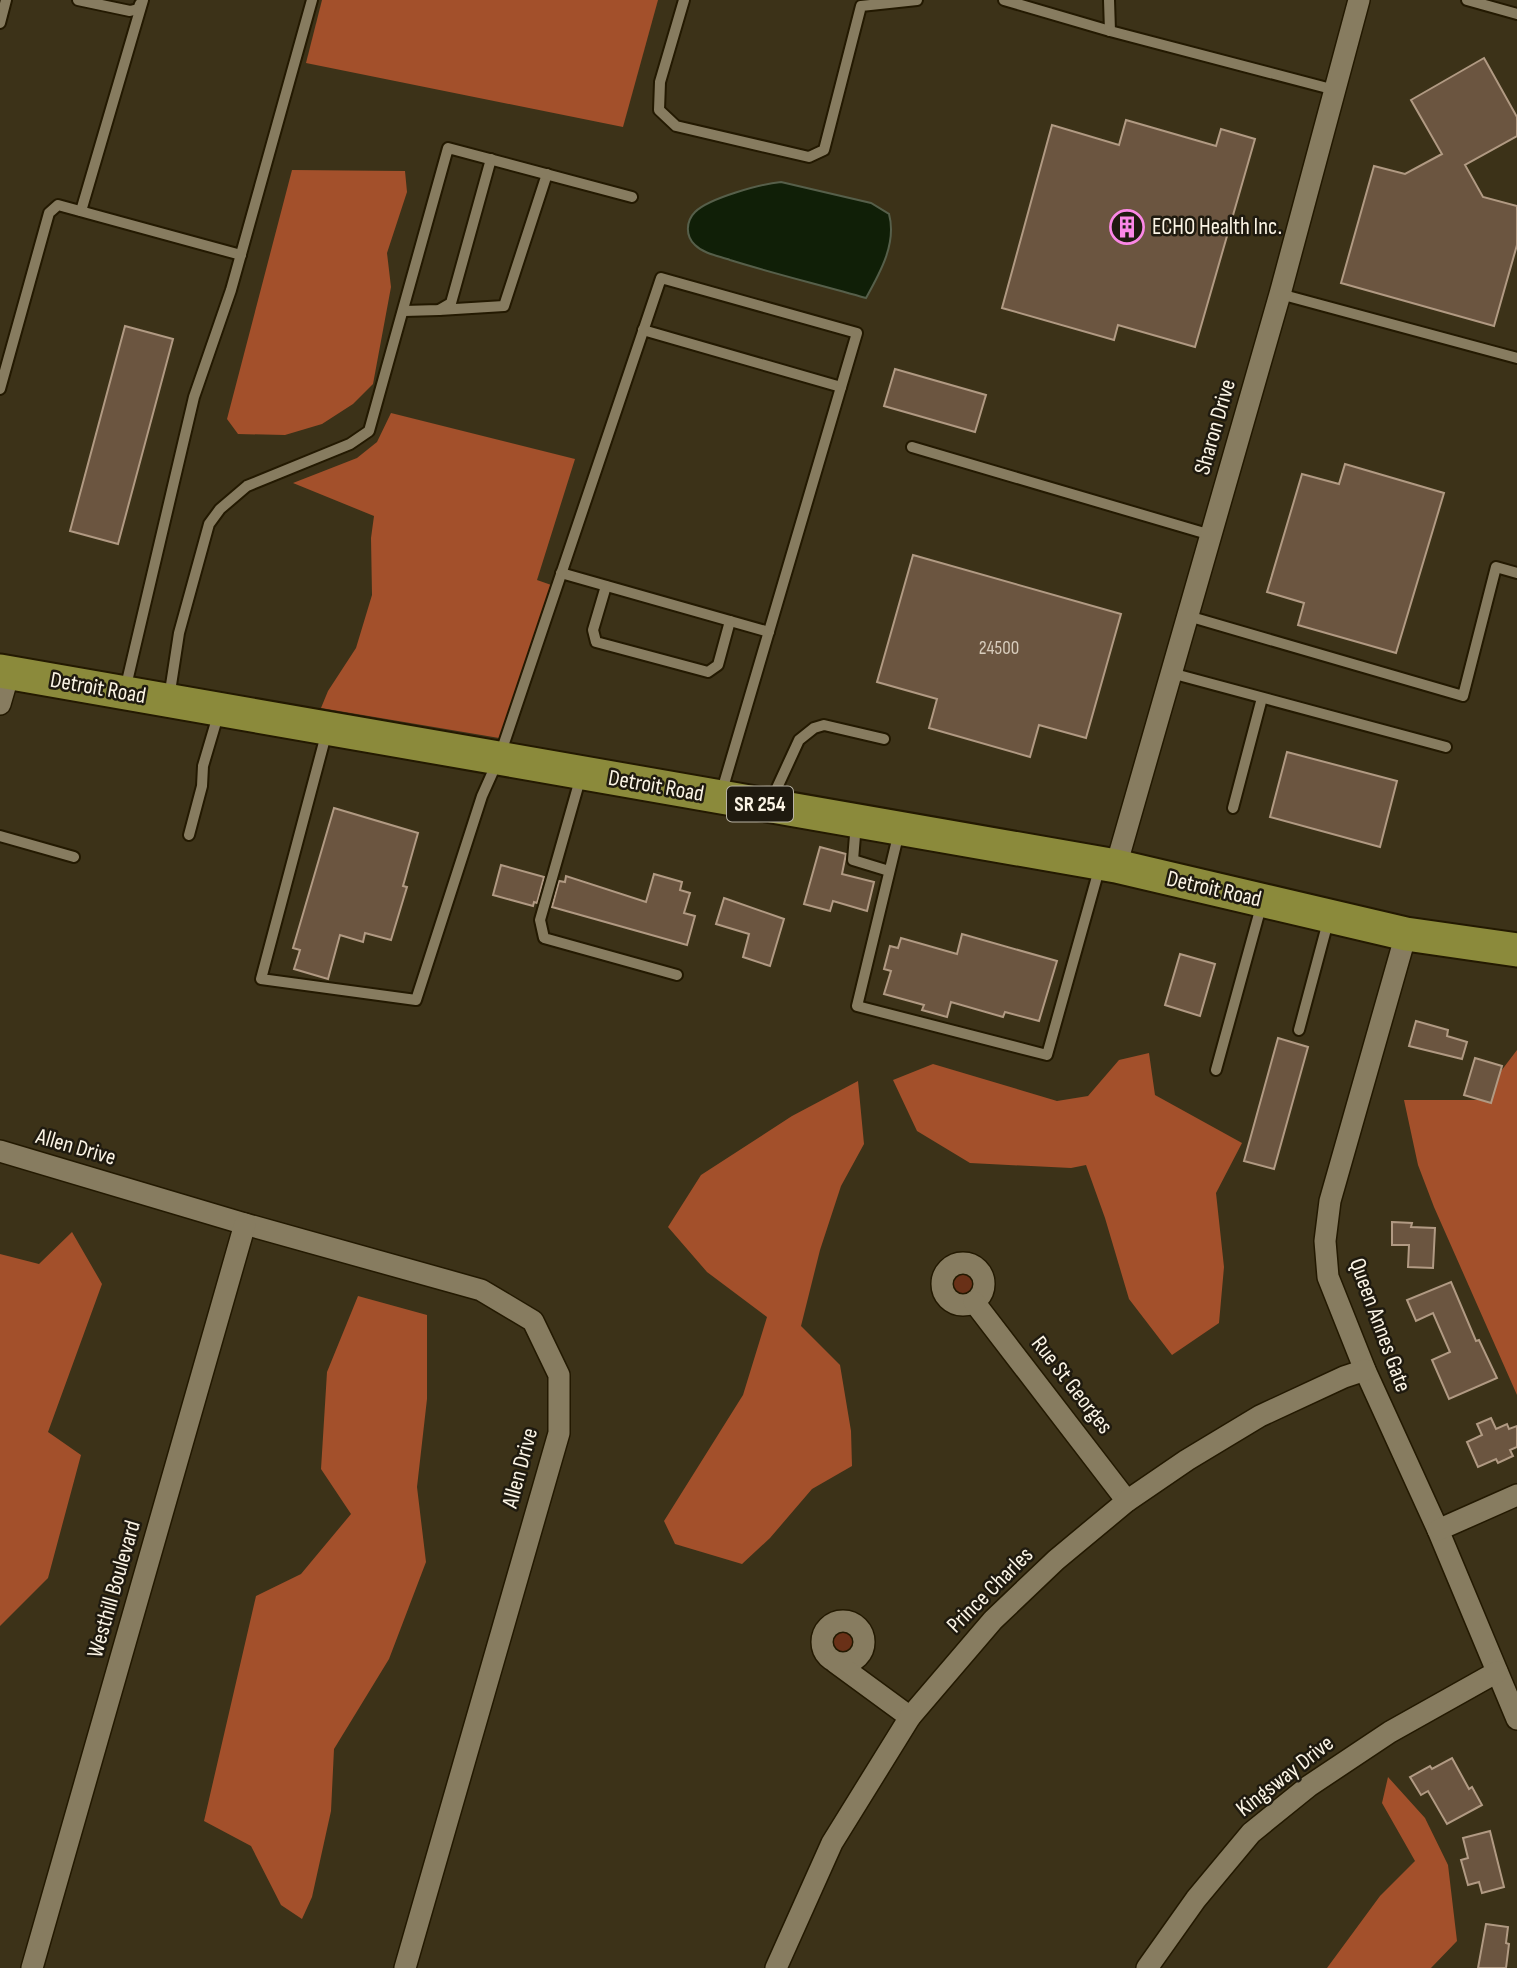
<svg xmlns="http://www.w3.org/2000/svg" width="1517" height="1968" font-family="'Sofia Sans Condensed',sans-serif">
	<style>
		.green { fill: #693017 }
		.forest { fill: #a3502b }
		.water { fill: #101f07; stroke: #565f4a; stroke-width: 2 }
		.building { fill: #6b5540; stroke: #b19a83; stroke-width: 2 }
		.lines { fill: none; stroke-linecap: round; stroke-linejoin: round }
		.lane-casing { stroke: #231901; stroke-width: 14 }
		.street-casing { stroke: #231901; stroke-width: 24 }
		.primary-casing { stroke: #231901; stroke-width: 37 }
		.lane { stroke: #877c60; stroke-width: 10 }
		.street { stroke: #877c60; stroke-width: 21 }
		.primary { stroke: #8b8a3b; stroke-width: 33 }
		.labels { text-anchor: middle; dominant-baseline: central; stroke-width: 5; stroke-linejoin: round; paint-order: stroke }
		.number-label { font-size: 19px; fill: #d7ccbc }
		.shield { fill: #1f1a0f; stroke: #b9b3a5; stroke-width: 2 }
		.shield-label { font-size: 21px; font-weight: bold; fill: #fbf4e5 }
		.poi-label { font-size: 23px; fill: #fbf4e5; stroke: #1f1a0f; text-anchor: start }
		.street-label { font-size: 23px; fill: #fbf4e5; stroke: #1f1a0f }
	</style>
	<rect width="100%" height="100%" fill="#3c3218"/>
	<g class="green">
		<circle cx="963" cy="1283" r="12"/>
		<circle cx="842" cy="1642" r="12"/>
	</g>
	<g class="forest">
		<polygon points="322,0 658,0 623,127 306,63"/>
		<polygon points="292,170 405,171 407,192 387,253 391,287 373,384 353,404 322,424 285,435 238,434 227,419"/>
		<polygon points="391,413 575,459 537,580 557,587 505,739 321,708 328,691 356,648 372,595 371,538 374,516 293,483 357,458 377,442"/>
		<polygon points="1517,1050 1517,1395 1434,1207 1418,1165 1404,1100 1479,1100"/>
		<polygon points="1149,1053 1155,1095 1242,1143 1216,1193 1224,1267 1219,1323 1172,1355 1129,1299 1105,1218 1086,1165 1071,1168 970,1163 917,1131 893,1080 933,1064 1057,1101 1088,1096 1119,1060"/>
		<polygon points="858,1081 864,1144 841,1186 820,1250 801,1326 840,1365 851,1431 852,1466 812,1489 770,1538 742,1564 675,1544 664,1521 743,1395 767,1317 707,1272 668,1227 701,1175 792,1116"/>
		<polygon points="72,1232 102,1284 48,1432 81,1455 48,1578 0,1626 0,1254 39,1264"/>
		<polygon points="358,1296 427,1315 427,1399 417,1487 426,1562 389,1659 334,1749 331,1811 312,1897 302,1919 281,1905 251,1846 204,1821 256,1596 301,1574 351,1514 321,1469 327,1372"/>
		<polygon points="1388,1777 1425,1818 1448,1865 1457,1941 1431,1968 1327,1968 1380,1896 1415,1861 1382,1803"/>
	</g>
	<path class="water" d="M 781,182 L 871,203 L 889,214 C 897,243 880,273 866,298 C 821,285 775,274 730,260 C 719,256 704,254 695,245 C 685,236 686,221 695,212 C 709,198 761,184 781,182 Z"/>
	<g class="building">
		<polygon points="1484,58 1517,117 1517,136 1465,165 1483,197 1517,206 1517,245 1494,326 1341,283 1374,166 1405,174 1442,154 1411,100"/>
		<polygon points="1126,120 1216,146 1221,129 1255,139 1195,347 1118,325 1114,340 1002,308 1052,125 1119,145"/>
		<polygon points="125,326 173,339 118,544 70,531"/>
		<polygon points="895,369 986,395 975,432 884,406"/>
		<polygon points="1345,464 1444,493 1396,653 1298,625 1304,603 1267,592 1302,474 1339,484"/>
		<polygon points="913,555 1121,614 1086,738 1039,725 1030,757 929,728 937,699 877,682"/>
		<polygon points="1287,752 1397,781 1380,847 1270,817"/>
		<polygon points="334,808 418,833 403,886 407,887 391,940 365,933 363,942 340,935 328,979 294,969 300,950 293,948"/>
		<polygon points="820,847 846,854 842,874 874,882 867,911 833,901 830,911 804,904"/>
		<polygon points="501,865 544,877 537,903 534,902 533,906 493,895"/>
		<polygon points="654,874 682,882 680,890 690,893 684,913 695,916 687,945 552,907 559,881 565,882 566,876 646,902"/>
		<polygon points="724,898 784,919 770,966 743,957 749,934 716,924"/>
		<polygon points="962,934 1057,961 1039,1021 1005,1012 1003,1017 951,1002 947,1017 922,1010 924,1005 884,994 891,971 884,969 890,946 898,948 901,938 957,954"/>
		<polygon points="1180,954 1215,964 1200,1016 1165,1005"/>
		<polygon points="1416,1021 1448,1030 1447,1036 1467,1042 1462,1059 1409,1046"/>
		<polygon points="1278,1038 1308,1047 1274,1169 1244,1161"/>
		<polygon points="1475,1058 1502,1066 1491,1103 1464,1095"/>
		<polygon points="1392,1222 1412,1223 1411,1227 1435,1228 1433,1268 1408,1267 1409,1245 1392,1245"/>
		<polygon points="1451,1282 1476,1341 1479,1340 1497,1378 1449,1399 1432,1360 1450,1352 1433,1313 1416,1321 1407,1300"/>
		<polygon points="1491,1418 1496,1429 1507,1424 1509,1429 1517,1426 1517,1447 1510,1450 1513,1456 1498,1463 1496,1459 1478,1467 1467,1442 1482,1435 1477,1424"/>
		<polygon points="1452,1758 1469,1789 1472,1787 1482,1805 1447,1824 1428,1791 1421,1795 1410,1777 1430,1766 1432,1769"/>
		<polygon points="1490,1831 1504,1887 1482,1893 1479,1882 1468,1885 1461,1860 1468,1858 1463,1838"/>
		<polygon points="1486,1924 1508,1927 1506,1943 1509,1944 1506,1968 1478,1968"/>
	</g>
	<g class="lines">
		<g class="lane-casing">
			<g id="lane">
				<polyline points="78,0 130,11 138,9 140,4"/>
				<polyline points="684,0 660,82 659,110 676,126 809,157 824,150 861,6 917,0"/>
				<polyline points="1004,0 1110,31 1335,90"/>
				<polyline points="1109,0 1110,31"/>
				<polyline points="1467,0 1517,14"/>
				<polyline points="0,23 6,0"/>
				<polyline points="81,211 143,0"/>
				<polyline points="1280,294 1517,358"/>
				<polyline points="439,310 504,306 547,174"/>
				<polyline points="404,311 439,310 451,303 491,159"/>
				<polyline points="643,330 841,387"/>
				<polyline points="0,389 49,213 58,205 241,255"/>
				<polyline points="912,447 1211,535"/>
				<polyline points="561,573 769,632"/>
				<polyline points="606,586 593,630 596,642 708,672 718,665 730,621"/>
				<polyline points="1188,616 1463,696 1496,567 1517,573"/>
				<polyline points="1171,673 1446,747"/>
				<polyline points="125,690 194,397 231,290 312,0"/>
				<polyline points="169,698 179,633 209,524 220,509 247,486 350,444 369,431 448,148 632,197"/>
				<polyline points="327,731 261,979 416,1000 482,796 499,758 661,278 857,333 721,794"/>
				<polyline points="581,776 540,920 544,938 677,975"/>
				<polyline points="770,803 799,740 814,728 824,725 884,739"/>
				<polyline points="1233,808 1262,698"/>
				<polyline points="856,823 853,860 889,871"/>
				<polyline points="899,832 857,1006 1047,1055 1100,866"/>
				<polyline points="189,835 202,786 203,766 219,712"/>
				<polyline points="0,836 74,857"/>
				<polyline points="1299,1030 1329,918"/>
				<polyline points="1216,1070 1262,903"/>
			</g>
		</g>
		<g class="street-casing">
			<g id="street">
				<polyline points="0,704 9,673"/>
				<polyline points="1116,866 1280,294 1359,0"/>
				<polyline points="1406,934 1330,1201 1325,1241 1328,1277 1365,1370 1438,1530 1517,1719"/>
				<polyline points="0,1151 245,1224 481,1290 533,1321 559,1375 559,1433 405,1968"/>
				<circle cx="963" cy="1284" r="21"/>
				<polyline points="974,1302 1127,1501"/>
				<polyline points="1438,1530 1517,1495"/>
				<circle cx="843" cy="1642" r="21"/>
				<polyline points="835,1662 910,1717"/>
				<polyline points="32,1968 245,1224"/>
				<polyline points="776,1968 832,1843 910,1717 993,1620 1056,1560 1127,1501 1187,1460 1260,1416 1344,1377 1365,1370"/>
				<polyline points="1147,1968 1196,1899 1251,1833 1309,1786 1390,1732 1497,1672"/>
			</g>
		</g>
		<g class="primary-casing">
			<polyline id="primary" points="0,671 1116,866 1406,934 1517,950"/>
		</g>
		<use href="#lane" class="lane"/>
		<use href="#street" class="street"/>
		<use href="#primary" class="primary"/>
	</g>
	<defs>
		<g id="building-ring" transform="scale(1.75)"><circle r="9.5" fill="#1f1a0f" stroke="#fb87e6" stroke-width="1.5"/><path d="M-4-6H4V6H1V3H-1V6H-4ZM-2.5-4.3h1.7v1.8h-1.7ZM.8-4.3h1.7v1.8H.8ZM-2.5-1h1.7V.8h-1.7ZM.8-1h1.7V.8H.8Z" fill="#fb87e6"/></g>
	</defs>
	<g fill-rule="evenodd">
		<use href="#building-ring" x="1127" y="227"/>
	</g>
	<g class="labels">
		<g class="number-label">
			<text x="999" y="648">24500</text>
		</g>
		<rect class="shield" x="727" y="786.5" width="66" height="35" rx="5"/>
		<g class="shield-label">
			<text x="760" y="804">SR 254</text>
		</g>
		<g class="poi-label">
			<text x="1152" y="227">ECHO Health Inc.</text>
		</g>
		<g class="street-label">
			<text transform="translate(1215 427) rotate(-74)">Sharon Drive</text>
			<text transform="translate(98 688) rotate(10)">Detroit Road</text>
			<text transform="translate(656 786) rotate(10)">Detroit Road</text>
			<text transform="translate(1214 889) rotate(13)">Detroit Road</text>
			<text transform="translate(76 1147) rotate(16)">Allen Drive</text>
			<text transform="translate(1380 1325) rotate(70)">Queen Annes Gate</text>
			<text transform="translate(1072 1385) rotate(52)">Rue St Georges</text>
			<text transform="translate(520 1468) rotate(-75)">Allen Drive</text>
			<text transform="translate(114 1589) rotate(-74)">Westhill Boulevard</text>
			<text transform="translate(990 1590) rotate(-45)">Prince Charles</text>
			<text transform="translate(1285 1776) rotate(-38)">Kingsway Drive</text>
		</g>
	</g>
</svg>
